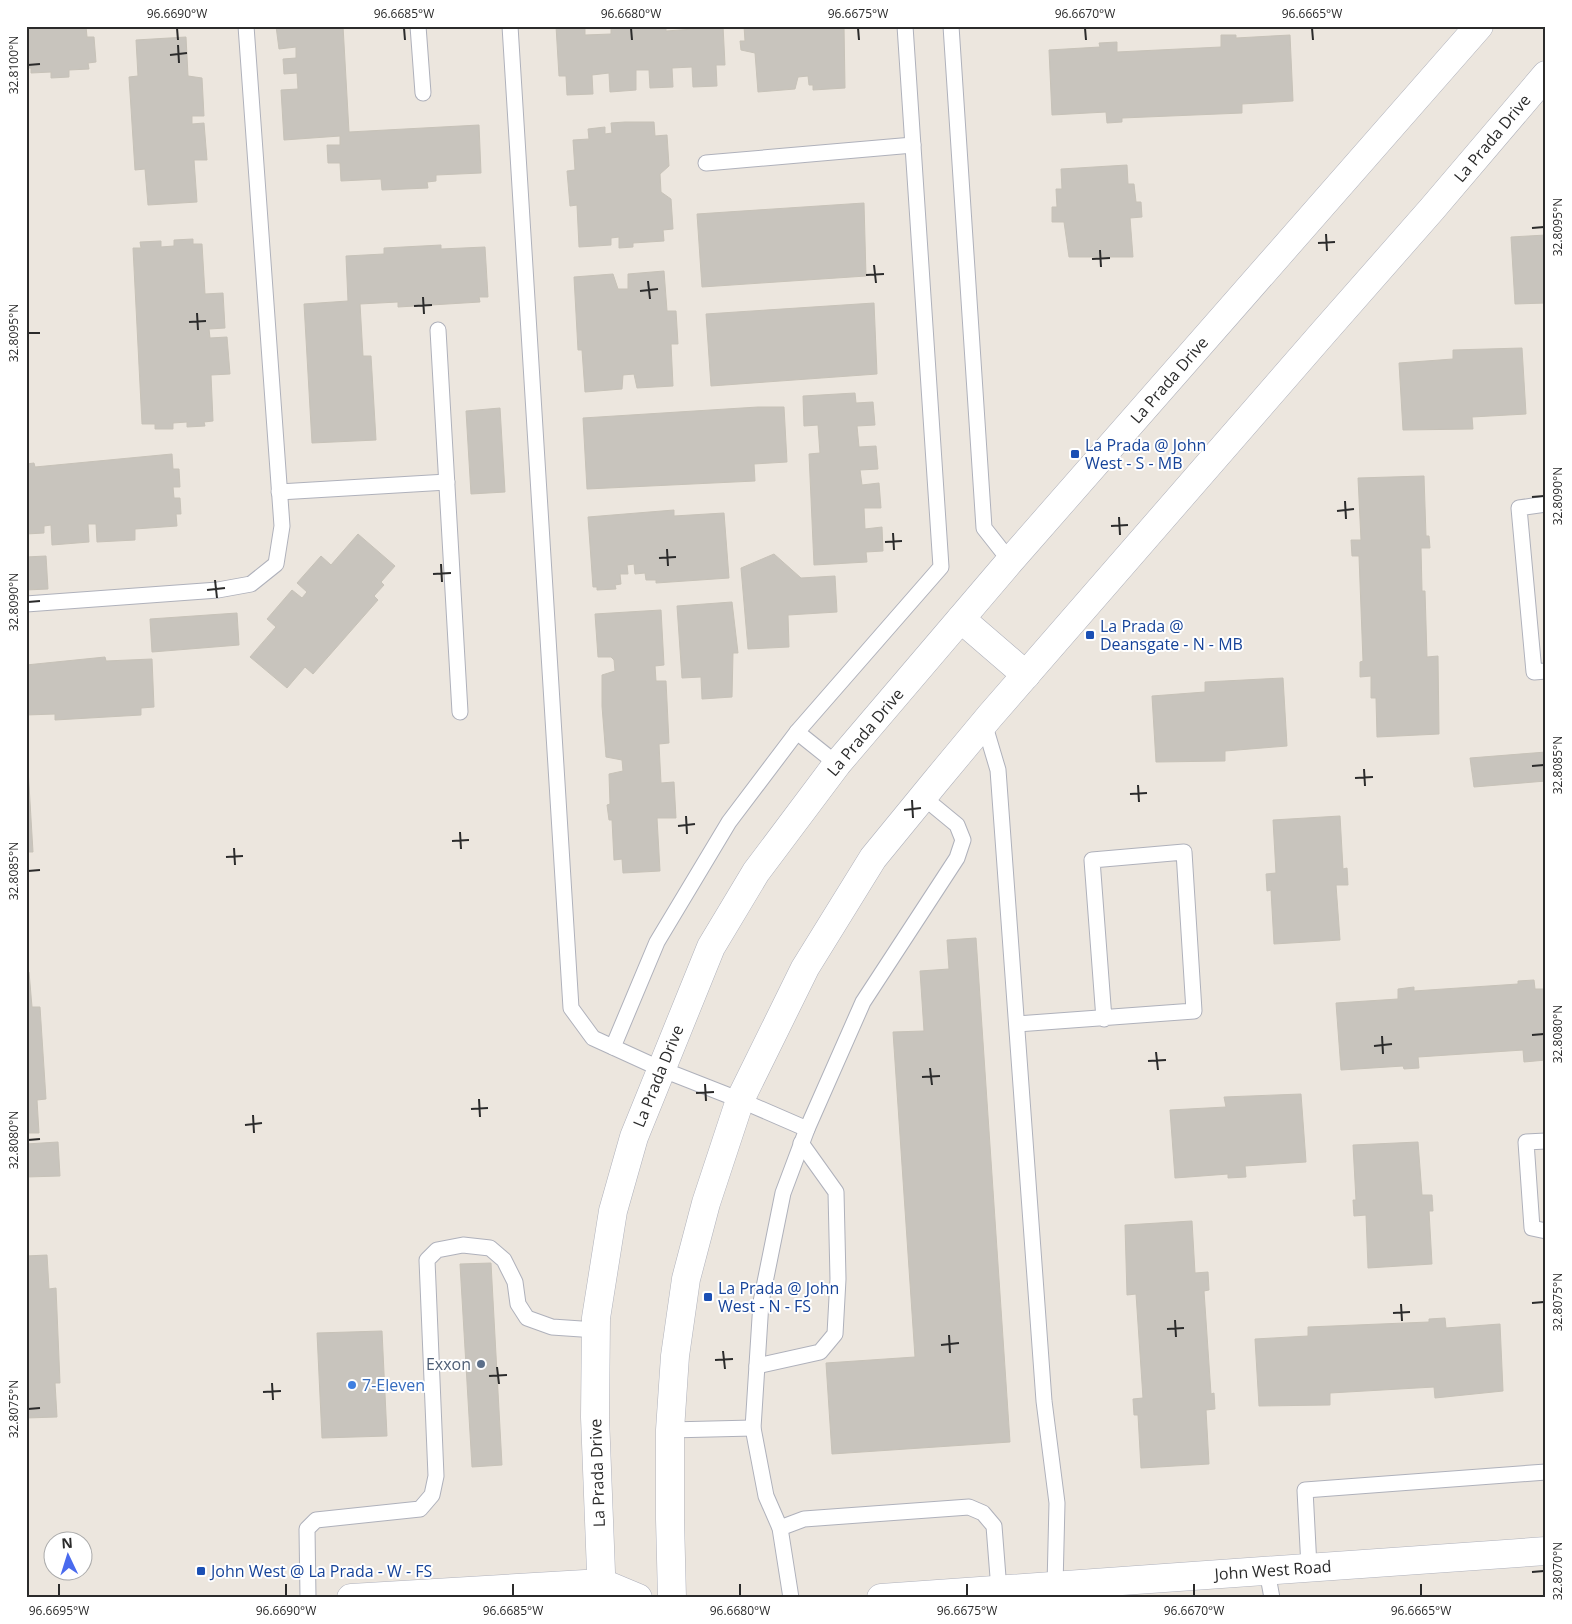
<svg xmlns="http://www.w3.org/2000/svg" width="1572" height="1624" font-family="'Open Sans',sans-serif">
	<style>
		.building { fill: #c8c4bd; stroke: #c7c2b8 }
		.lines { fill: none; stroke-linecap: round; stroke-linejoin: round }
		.lane-casing { stroke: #afb1bb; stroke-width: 17 }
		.street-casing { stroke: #afb1bb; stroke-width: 29 }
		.secondary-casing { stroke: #afb1bb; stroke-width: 29 }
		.lane { stroke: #fff; stroke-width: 15 }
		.street { stroke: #fff; stroke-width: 28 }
		.secondary { stroke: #fff; stroke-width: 28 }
		.ticks { fill: none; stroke: #2b2b2b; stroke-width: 2 }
		.transit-dot { fill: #1a4fb4; stroke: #fff; stroke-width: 2 }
		.service-dot { fill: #5c6f8a; stroke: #fff; stroke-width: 2 }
		.shop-dot { fill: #3f7fe0; stroke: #fff; stroke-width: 2 }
		.labels { text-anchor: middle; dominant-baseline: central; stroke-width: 4; stroke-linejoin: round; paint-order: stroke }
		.street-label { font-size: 16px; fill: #2b2b2b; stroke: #fff }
		.transit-label { font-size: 16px; fill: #164399; stroke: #fff; text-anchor: start }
		.service-label { font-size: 16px; fill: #4e5e75; stroke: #fff; text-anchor: end }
		.shop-label { font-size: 16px; fill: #366cbe; stroke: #fff; text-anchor: start }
		.neatline { fill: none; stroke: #2b2b2b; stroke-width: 2 }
		.ticks-label { font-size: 12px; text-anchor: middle; fill: #2b2b2b }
	</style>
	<rect width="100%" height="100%" fill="#ece6de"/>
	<g class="building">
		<polygon points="47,26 86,26 87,37 94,37 96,62 88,63 89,69 69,70 69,77 51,78 51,72 31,73 31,68 26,68 26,40 29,40 28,30"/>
		<polygon points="276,26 343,26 349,132 479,125 481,173 436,175 436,181 427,182 428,188 382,190 381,179 341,181 340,163 328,163 327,145 340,145 340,136 284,140 281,90 298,89 297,73 284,74 283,59 296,58 296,47 279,49"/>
		<polygon points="556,26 585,26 585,35 611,34 611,26 666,26 666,31 694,29 694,26 723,26 725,65 716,65 717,86 693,87 692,67 672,68 673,87 650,88 649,70 636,70 636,90 610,92 609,73 592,75 593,94 567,95 566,76 559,76"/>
		<polygon points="744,26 844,26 845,88 813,90 813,85 809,85 808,76 798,77 795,89 758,92 755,53 741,50 740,41 745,41"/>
		<polygon points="1221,35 1236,35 1236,38 1290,35 1293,101 1242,104 1242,113 1122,118 1122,122 1107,123 1106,112 1052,115 1049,50 1100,47 1099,43 1117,42 1117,52 1221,47"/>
		<polygon points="186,37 188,76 202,78 204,116 192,116 192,124 204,123 207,160 194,160 197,202 148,205 145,169 135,170 129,77 138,76 136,40"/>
		<polygon points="625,122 654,122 655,136 667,135 669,166 660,174 661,192 671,199 673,229 663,230 664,241 633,243 633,247 619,248 619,237 611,238 611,245 579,247 577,205 570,206 567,171 575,170 573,140 589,139 588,129 605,127 605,134 612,133 611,123"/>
		<polygon points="1127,165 1128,184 1134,184 1136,202 1141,202 1142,217 1130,218 1133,257 1069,257 1064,222 1052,222 1052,207 1057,207 1056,189 1062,189 1061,169"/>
		<polygon points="864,203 866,276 702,287 697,214"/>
		<polygon points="1546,235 1546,303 1515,304 1511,237"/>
		<polygon points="193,239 193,244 202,244 205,294 223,293 225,328 209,329 210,338 227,337 230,374 211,375 213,421 204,422 205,426 187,427 187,422 173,423 173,429 155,429 155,424 142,424 133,248 141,248 140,242 161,241 161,247 174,246 174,240"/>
		<polygon points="441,245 441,249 485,247 488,297 479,297 480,302 398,307 398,302 360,304 363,356 371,356 376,440 312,443 304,304 348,301 346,256 384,254 384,248"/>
		<polygon points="664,271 667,311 676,311 678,344 671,344 673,386 637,388 634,374 623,375 622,389 585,392 582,350 578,350 574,277 613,274 618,289 628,289 628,274"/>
		<polygon points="874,303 877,374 711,386 706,314"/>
		<polygon points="1522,348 1526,414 1472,417 1473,429 1403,430 1399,363 1453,359 1453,350"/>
		<polygon points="855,393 856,403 873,402 875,425 857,426 859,447 876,446 878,469 860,470 862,485 879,483 881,508 864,508 865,529 882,527 883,551 866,552 867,562 814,565 809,454 820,453 818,425 804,426 803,396"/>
		<polygon points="758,407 784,407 787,462 754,464 755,481 587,489 583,418"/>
		<polygon points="500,408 505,492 471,494 466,411"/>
		<polygon points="172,454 173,469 179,469 180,487 173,487 174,498 180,498 181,514 176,514 177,526 135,529 135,540 97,542 96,524 88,524 89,542 52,545 51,525 44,526 44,533 26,534 26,464 34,463 35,467"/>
		<polygon points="1424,476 1426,536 1429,536 1430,548 1421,548 1422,591 1425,591 1427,657 1438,656 1439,734 1377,737 1376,698 1371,698 1371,676 1360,677 1360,662 1363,661 1359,556 1352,556 1351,540 1361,540 1358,478"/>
		<polygon points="674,510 674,516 724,513 729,578 656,583 656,580 646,580 645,573 635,574 634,564 627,565 628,574 620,574 621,584 615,585 616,589 597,590 597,587 593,587 588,517"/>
		<polygon points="358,534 395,566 381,582 384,585 374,596 378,600 313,674 305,667 287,688 250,657 276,627 267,619 292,590 302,598 307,592 297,583 321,556 331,565"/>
		<polygon points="774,554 801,578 835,576 837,612 788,615 789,647 748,649 741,568"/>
		<polygon points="46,556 48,589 26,590 26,557"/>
		<polygon points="732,602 738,653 733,653 732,697 702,699 701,677 682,678 677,606"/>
		<polygon points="661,610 664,665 655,666 656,681 666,681 669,743 659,744 661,783 674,782 676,818 657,818 660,871 623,873 622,859 614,860 612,820 609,820 607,805 610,804 609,774 623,771 622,760 606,757 602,706 602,675 615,671 614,660 611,657 598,657 595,614"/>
		<polygon points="237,613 239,645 152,652 150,619"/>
		<polygon points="105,657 106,661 152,659 154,707 141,708 141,715 55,720 55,714 26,715 26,665"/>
		<polygon points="1283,678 1287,746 1225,751 1225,761 1156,762 1152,696 1205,692 1205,682"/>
		<polygon points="26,735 33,852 26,852"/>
		<polygon points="1546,752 1546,781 1474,787 1470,758"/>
		<polygon points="1340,816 1343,869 1347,868 1348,885 1336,885 1340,940 1274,944 1271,890 1267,891 1266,874 1276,873 1273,820"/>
		<polygon points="976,938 1010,1442 832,1454 826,1363 915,1357 893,1032 924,1031 920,971 949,969 947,940"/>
		<polygon points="26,972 29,972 32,1007 40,1007 46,1099 37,1100 39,1133 26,1133"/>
		<polygon points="1534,980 1535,989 1546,989 1546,1060 1524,1062 1523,1050 1418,1057 1419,1068 1404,1069 1403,1066 1341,1070 1336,1003 1398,999 1398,989 1414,987 1414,991 1518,984 1518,981"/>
		<polygon points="1301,1094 1306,1162 1245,1166 1246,1177 1228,1178 1228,1174 1175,1178 1170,1110 1226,1107 1224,1097"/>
		<polygon points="58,1142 60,1176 26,1177 26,1144"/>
		<polygon points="1418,1142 1422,1195 1432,1195 1433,1211 1429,1211 1432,1264 1368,1268 1366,1215 1354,1216 1353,1200 1356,1200 1353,1145"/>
		<polygon points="1192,1221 1195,1273 1208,1272 1209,1290 1204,1291 1211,1394 1214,1393 1215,1409 1206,1410 1209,1464 1141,1468 1138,1415 1134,1415 1133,1399 1143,1398 1136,1294 1127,1295 1125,1225"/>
		<polygon points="47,1255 49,1289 56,1288 60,1383 55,1383 57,1417 26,1418 26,1256"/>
		<polygon points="491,1263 502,1465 472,1467 460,1264"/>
		<polygon points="1445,1318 1446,1328 1500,1324 1503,1391 1435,1398 1434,1387 1330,1393 1330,1405 1259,1406 1255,1339 1308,1336 1308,1327 1429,1322 1429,1319"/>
		<polygon points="382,1331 387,1436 322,1438 317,1333"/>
	</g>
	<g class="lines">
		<g class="lane-casing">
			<g id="lane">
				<polyline points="418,26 423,93"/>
				<polyline points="510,26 571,1008 593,1038 661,1069 740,1100 807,1129"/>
				<polyline points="951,26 984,528 1010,561"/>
				<polyline points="706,163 913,145"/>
				<polyline points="438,330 460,712"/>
				<polyline points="279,492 447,482"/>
				<polyline points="1546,504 1519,508 1534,672 1546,671"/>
				<polyline points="26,604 218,590 251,584 276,564 282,526 246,26"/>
				<polyline points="984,723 998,770 1044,1401 1057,1503 1055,1586"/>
				<polyline points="797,732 837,764"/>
				<polyline points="1017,1024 1194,1011 1184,852 1092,860 1104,1019"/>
				<polyline points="613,1047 657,942 729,822 797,732 941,567 905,26"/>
				<polyline points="1546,1141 1526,1142 1532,1228 1546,1231"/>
				<polyline points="757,1366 820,1352 835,1334 838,1279 836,1192 801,1143"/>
				<polyline points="670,1430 753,1428"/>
				<polyline points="780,1528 804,1519 969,1507 983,1513 994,1526 999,1590"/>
				<polyline points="1309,1567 1305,1490 1546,1472"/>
				<polyline points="1267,1571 1272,1598"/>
				<polyline points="308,1598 307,1529 316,1520 420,1509 432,1495 436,1476 427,1260 437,1250 463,1245 490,1248 504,1260 515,1282 518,1304 527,1318 552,1327 596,1330"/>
				<polyline points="791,1598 780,1528 766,1496 753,1428 761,1302 783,1193 807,1129 863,1002 957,858 963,840 957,825 923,797"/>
			</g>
		</g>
		<g class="street-casing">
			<polyline id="street" points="881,1598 1546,1551"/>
		</g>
		<g class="secondary-casing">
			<g id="secondary">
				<polyline points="961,619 1026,675"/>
				<polyline points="351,1598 602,1583 638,1598"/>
				<polyline points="602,1598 595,1417 596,1318 613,1211 634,1137 711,947 756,872 837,764 1010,561 1479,26"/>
				<polyline points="672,1598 670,1519 670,1430 675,1356 686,1279 706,1203 740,1100 805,968 873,858 936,781 990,716 1323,333 1432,209 1546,75"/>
			</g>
		</g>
		<use href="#lane" class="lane"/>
		<use href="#street" class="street"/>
		<use href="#secondary" class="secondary"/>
	</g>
	<path class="ticks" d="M 177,28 L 178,40M 404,28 L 405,40M 631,28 L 632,40M 858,28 L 859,40M 1085,28 L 1086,40M 1312,28 L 1313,40M 178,45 L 179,63M 170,55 L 187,53M 28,65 L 40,64M 1532,228 L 1544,227M 1326,234 L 1327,251M 1318,243 L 1335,242M 1100,250 L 1101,267M 1092,259 L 1110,258M 874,265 L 876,283M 866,275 L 884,274M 648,281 L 650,299M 640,291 L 658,289M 423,297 L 424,314M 414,306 L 432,305M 197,313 L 198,330M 189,322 L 206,321M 28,333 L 40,333M 1532,497 L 1544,496M 1345,501 L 1346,519M 1337,511 L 1354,509M 1119,517 L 1120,535M 1111,526 L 1128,525M 893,533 L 894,550M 885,542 L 902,541M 667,549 L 668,566M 659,558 L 676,557M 441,564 L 442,582M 433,574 L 451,573M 215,580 L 217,598M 207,590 L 225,588M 28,602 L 40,601M 1532,766 L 1544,765M 1364,769 L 1365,786M 1355,778 L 1373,777M 1138,785 L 1139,802M 1130,794 L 1147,793M 912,800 L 913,818M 904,810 L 921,808M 686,816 L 687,834M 678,826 L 695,824M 460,832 L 461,849M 452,841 L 469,840M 234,848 L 235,865M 226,857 L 243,856M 28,871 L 40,870M 1532,1035 L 1544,1034M 1382,1036 L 1383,1054M 1374,1046 L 1392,1044M 1156,1052 L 1158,1070M 1148,1061 L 1166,1060M 930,1068 L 932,1085M 922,1077 L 940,1076M 705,1084 L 706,1101M 696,1093 L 714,1092M 479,1099 L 480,1117M 471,1109 L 488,1108M 253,1115 L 254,1133M 245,1125 L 262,1123M 28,1140 L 40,1139M 1532,1303 L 1544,1302M 1401,1304 L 1402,1321M 1393,1313 L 1410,1312M 1175,1320 L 1176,1337M 1167,1329 L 1184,1328M 949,1335 L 950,1353M 941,1345 L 959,1343M 723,1351 L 725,1369M 715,1360 L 733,1359M 497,1367 L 499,1384M 489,1376 L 507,1375M 272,1383 L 273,1400M 263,1392 L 281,1391M 28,1409 L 40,1408M 1532,1572 L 1544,1571M 59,1584 L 59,1596M 286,1584 L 286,1596M 513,1584 L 513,1596M 740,1584 L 740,1596M 967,1584 L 967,1596M 1194,1584 L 1194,1596M 1421,1584 L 1421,1596"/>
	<g class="transit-dot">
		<rect x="1070" y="449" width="10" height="10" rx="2.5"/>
		<rect x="1085" y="630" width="10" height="10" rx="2.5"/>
		<rect x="703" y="1292" width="10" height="10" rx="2.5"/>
		<rect x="196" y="1566" width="10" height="10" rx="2.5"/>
	</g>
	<circle class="service-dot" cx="481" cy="1364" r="5"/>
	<circle class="shop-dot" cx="352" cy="1385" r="5"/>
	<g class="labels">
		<g class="street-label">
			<text transform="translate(1492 138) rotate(-50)">La Prada Drive</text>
			<text transform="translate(1169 380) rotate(-49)">La Prada Drive</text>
			<text transform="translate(865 732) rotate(-50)">La Prada Drive</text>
			<text transform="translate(658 1076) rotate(-68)">La Prada Drive</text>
			<text transform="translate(597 1473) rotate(-92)">La Prada Drive</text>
			<text transform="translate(1273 1570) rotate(-4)">John West Road</text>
		</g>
		<g class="transit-label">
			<text x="1085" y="445">La Prada @ John<tspan x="1085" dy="18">West - S - MB</tspan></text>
			<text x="1100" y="626">La Prada @<tspan x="1100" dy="18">Deansgate - N - MB</tspan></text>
			<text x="718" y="1288">La Prada @ John<tspan x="718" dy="18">West - N - FS</tspan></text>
			<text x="211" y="1571">John West @ La Prada - W - FS</text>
		</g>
		<g class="service-label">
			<text x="471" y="1364">Exxon</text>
		</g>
		<g class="shop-label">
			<text x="362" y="1385">7-Eleven</text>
		</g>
	</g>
	<rect width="1572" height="1624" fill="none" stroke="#ffffff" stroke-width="55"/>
	<g transform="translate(68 1556) rotate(356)"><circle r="24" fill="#ffffff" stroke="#aaaaaa"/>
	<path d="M0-4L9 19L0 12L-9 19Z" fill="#496aee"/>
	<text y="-8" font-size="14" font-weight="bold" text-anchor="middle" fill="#2b2b2b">N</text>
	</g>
	<rect x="28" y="28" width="1516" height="1568" class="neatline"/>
	<g class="ticks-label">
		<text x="177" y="18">96.6690°W</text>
		<text x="404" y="18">96.6685°W</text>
		<text x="631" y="18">96.6680°W</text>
		<text x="858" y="18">96.6675°W</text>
		<text x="1085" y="18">96.6670°W</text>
		<text x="1312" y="18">96.6665°W</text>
		<text transform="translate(14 65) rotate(-90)" y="4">32.8100°N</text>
		<text transform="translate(1558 227) rotate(-90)" y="4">32.8095°N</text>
		<text transform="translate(14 333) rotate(-90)" y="4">32.8095°N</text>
		<text transform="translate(1558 496) rotate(-90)" y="4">32.8090°N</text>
		<text transform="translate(14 602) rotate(-90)" y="4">32.8090°N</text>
		<text transform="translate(1558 765) rotate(-90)" y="4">32.8085°N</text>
		<text transform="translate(14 871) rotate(-90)" y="4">32.8085°N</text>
		<text transform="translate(1558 1034) rotate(-90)" y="4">32.8080°N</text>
		<text transform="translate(14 1140) rotate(-90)" y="4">32.8080°N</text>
		<text transform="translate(1558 1302) rotate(-90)" y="4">32.8075°N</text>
		<text transform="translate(14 1409) rotate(-90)" y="4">32.8075°N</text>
		<text transform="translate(1558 1571) rotate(-90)" y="4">32.8070°N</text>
		<text x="59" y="1615">96.6695°W</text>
		<text x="286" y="1615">96.6690°W</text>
		<text x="513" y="1615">96.6685°W</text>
		<text x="740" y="1615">96.6680°W</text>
		<text x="967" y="1615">96.6675°W</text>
		<text x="1194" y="1615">96.6670°W</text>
		<text x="1421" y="1615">96.6665°W</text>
	</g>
</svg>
